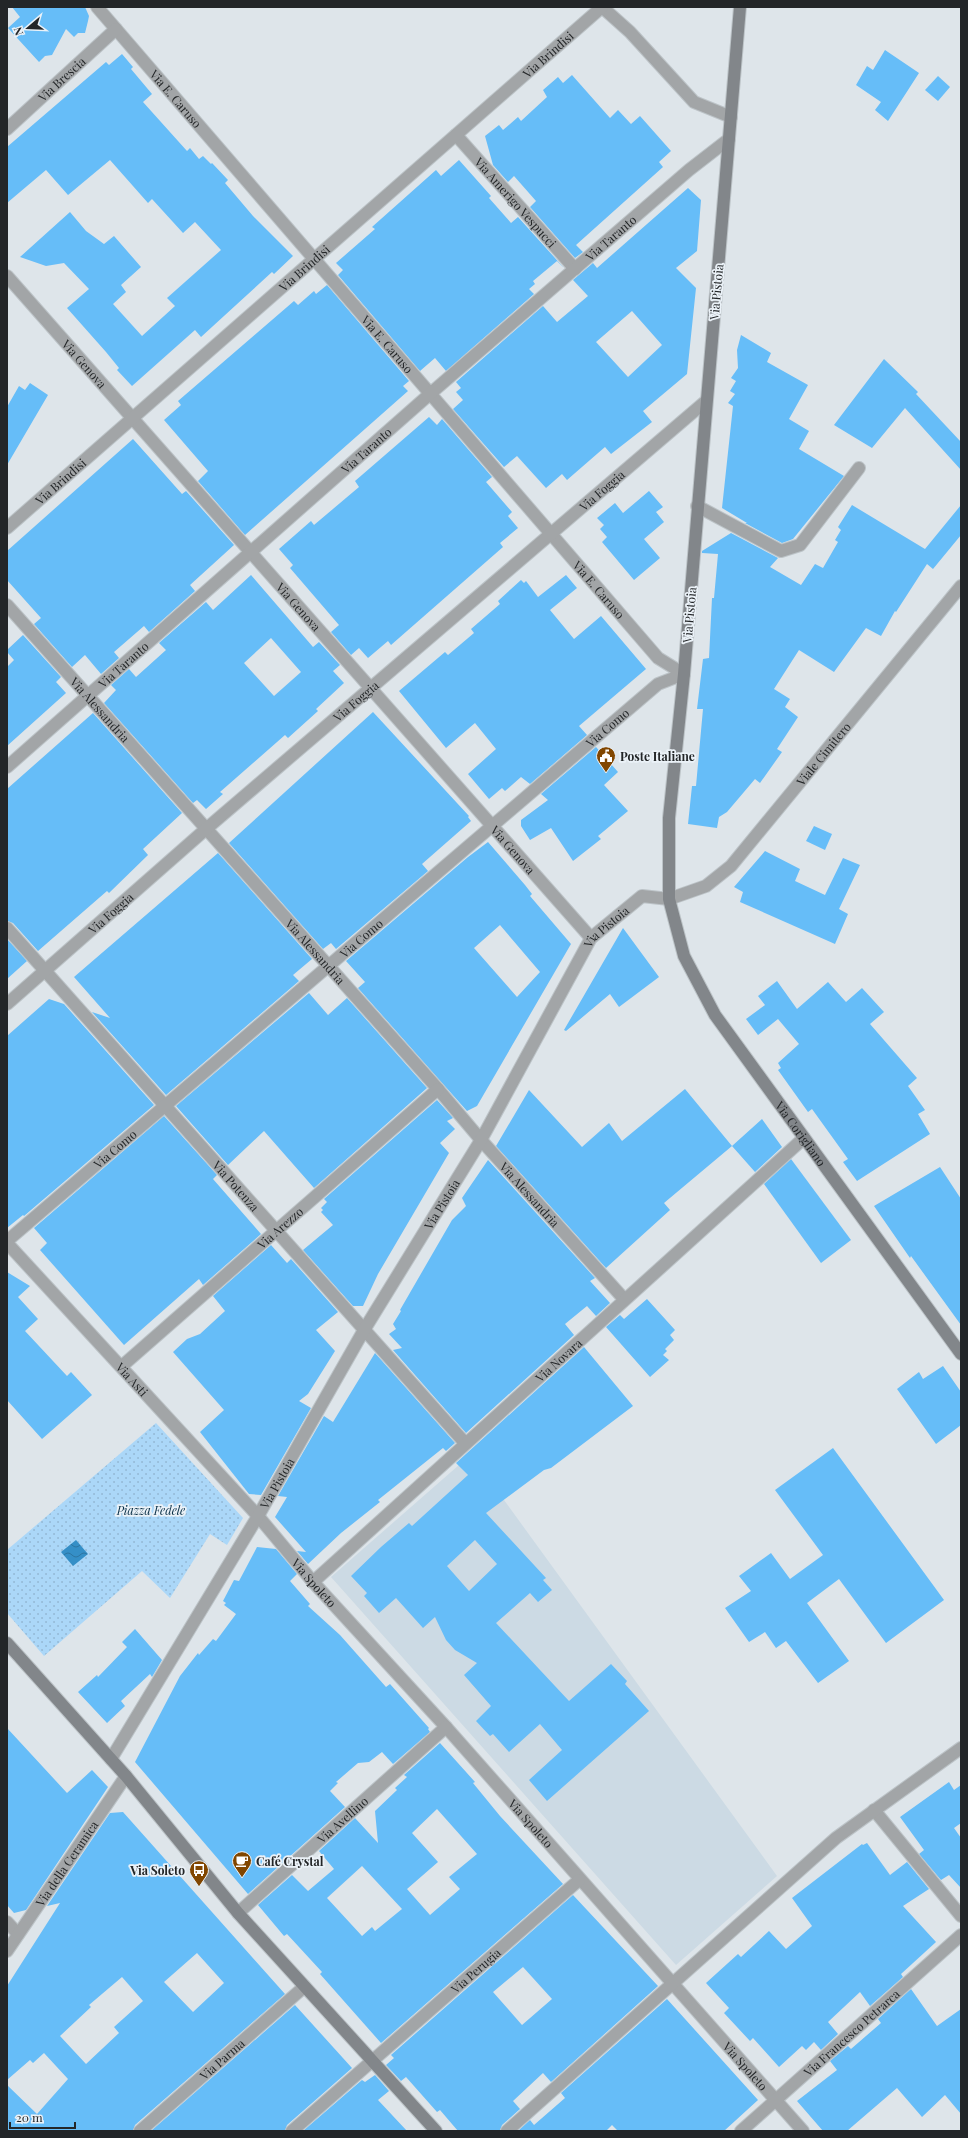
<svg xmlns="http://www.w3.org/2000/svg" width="968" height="2138" font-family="'Playfair Display',serif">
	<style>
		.built { fill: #ccdae4 }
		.grass { fill: url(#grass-dots) }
		.water { fill: url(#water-waves) }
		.building { fill: #66bdf8; fill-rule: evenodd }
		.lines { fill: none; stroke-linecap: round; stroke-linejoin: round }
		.street-casing { stroke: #bcc3c7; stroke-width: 14 }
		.secondary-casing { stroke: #bcc3c7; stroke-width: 14 }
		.street { stroke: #a2a5a7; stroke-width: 12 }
		.secondary { stroke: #82868a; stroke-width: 12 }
		.labels { text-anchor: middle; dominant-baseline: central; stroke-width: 3.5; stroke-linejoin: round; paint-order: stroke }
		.street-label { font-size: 12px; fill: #232628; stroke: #ebf2f8 }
		.poi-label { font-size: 12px; font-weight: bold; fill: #232628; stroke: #ebf2f8; text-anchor: start }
		.park-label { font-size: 12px; font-style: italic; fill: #092f47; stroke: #ebf2f8 }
	</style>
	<defs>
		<pattern id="grass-dots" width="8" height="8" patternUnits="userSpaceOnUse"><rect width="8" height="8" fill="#abd7f8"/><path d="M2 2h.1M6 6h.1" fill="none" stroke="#93b8d5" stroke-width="1.8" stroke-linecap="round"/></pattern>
		<pattern id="water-waves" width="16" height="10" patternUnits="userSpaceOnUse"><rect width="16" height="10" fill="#358fc7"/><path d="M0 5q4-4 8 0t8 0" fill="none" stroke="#2c75a2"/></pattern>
	</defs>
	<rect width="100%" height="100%" fill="#dee5ea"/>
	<polygon class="built" points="459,1465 470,1478 504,1500 777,1876 676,1965 331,1577"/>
	<polygon class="grass" points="156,1423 243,1518 227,1545 210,1534 170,1598 142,1571 44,1656 7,1613 7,1550"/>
	<polygon class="water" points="76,1540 88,1554 73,1566 61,1552"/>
	<g class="building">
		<polygon points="12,7 85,7 89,16 88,21 85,33 78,33 74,37 66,29 52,55 45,56 39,62 8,28 20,17"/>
		<polygon points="885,50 919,73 888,121 875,110 881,102 856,85 867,66 873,70"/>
		<polygon points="122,54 133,67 131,69 152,94 143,102 187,151 190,148 199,159 203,156 211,164 212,163 228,180 225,183 253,216 293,256 274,274 272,272 201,337 195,330 132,386 117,370 119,368 106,352 67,308 89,289 64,263 46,266 20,257 70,212 86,231 104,244 114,236 141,267 121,285 126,292 113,304 142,336 175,306 167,298 221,250 195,222 183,233 152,199 148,203 110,160 68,195 46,170 7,203 7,147 106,62 109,65"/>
		<polygon points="572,75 610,118 618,110 631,124 640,116 671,151 659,162 663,167 576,245 583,252 575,258 530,207 536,201 514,176 508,182 493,165 485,136 499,125 503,130 518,117 521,121 547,97 543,90 558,77 563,83"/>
		<polygon points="938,76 950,87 938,101 925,90"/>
		<polygon points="459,160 491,196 489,198 511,223 518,217 564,268 557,261 533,281 535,284 529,289 534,294 446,371 435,358 420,371 338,275 343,270 336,263 375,229 372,227 436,170 441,176"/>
		<path d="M 688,188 L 701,200 L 697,251 L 676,268 L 696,288 L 687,374 L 643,411 L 652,422 L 611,454 L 605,447 L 567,480 L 562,474 L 546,488 L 517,456 L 504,467 L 453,409 L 463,400 L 456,392 L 461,388 L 456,382 L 543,306 L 557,322 L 588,296 L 573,280 L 593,263 L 597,268 ZM 632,311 L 662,345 L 628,377 L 596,342 Z"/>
		<polygon points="327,285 409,381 403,386 408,391 245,535 198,481 208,471 164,420 181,405 178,401 294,301 298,305 314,291 316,294"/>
		<polygon points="741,335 771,353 767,362 808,385 789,419 809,431 799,449 844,476 793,539 782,543 745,523 747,523 722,508 733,406 728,403 735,394 730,391 736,381 731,378 738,368 737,350"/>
		<polygon points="884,359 918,392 916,394 961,442 961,470 905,408 872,448 834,425"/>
		<polygon points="30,383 48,395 7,465 7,407 19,386 25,390"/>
		<polygon points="429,417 437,425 442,419 492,477 486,482 512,512 508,516 518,528 500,543 503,547 391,645 388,641 368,658 359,648 351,655 331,632 339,625 290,568 293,565 279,549 311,521 314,525 359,487 355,481"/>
		<polygon points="133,439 182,494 186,491 234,545 190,585 195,591 149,632 144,626 114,652 119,658 101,674 85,655 72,667 34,624 41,618 7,580 7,551"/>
		<polygon points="649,491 663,507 656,512 664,522 644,539 660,558 634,580 602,542 607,537 600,529 604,525 597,518 615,503 623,513"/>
		<polygon points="852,505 925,549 961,505 961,535 933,569 927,564 896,612 895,611 881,636 866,628 834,672 799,650 774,689 790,699 785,707 798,717 777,749 782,752 760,783 755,779 727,812 719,817 717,828 688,824 692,786 696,786 703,709 697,709 703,659 709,658 712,598 714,598 718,554 702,553 702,551 731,533 778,558 770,567 801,585 815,564 823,568 838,542 835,540 841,530 838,527"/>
		<path d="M 251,575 L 313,647 L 319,642 L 340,665 L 333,671 L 344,683 L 316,709 L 318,711 L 288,738 L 285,735 L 220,792 L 223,794 L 206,809 L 197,800 L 193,803 L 104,703 L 116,690 L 111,685 L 129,669 L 136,677 L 166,650 L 159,643 L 206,602 L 213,610 ZM 271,638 L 301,672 L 274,696 L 244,663 Z"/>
		<polygon points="566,575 577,588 550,610 574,639 601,616 646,669 579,726 587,735 530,784 521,777 505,791 502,788 489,799 468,774 496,749 475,723 446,748 399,691 445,652 448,655 474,633 471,629 500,604 498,601 521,580 524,583 526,581 538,597"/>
		<polygon points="23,635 61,677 56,682 66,693 7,746 7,667 14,660 7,652 7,650"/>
		<polygon points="373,712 469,816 468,817 471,821 422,864 428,871 336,949 331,943 323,949 229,843"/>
		<polygon points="93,713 182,813 143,849 148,855 109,893 107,891 38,951 13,923 7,921 7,789"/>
		<polygon points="596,747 618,772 604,785 628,811 598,836 601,839 573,861 551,828 530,840 521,826 521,820 548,800 541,794"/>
		<polygon points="814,826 832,834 825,850 806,841"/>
		<path d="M 488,842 L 525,885 L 532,894 L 530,896 L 571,944 L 477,1106 L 467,1111 L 358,988 L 365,982 L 346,961 L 468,857 ZM 500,925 L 540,972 L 517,997 L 474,948 Z"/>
		<polygon points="765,851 800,869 795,881 825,895 843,858 860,865 839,909 848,914 835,944 740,902 743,892 734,887"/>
		<polygon points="218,853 312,959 293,975 299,981 166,1095 92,1012 110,1018 74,977"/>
		<polygon points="623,928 659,977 619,1007 610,994 566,1031 564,1030"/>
		<polygon points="7,939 27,961 7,979"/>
		<polygon points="777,981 797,1009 828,982 846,1002 862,988 884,1012 870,1024 917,1078 908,1086 925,1110 918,1114 930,1134 857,1181 843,1162 848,1159 812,1109 808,1112 778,1070 781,1068 778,1063 799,1044 778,1019 758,1035 746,1019 765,1005 758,996"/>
		<polygon points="309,993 328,1015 347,998 427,1088 314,1188 264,1131 228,1165 176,1106"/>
		<polygon points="49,999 64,1004 154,1105 24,1216 23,1215 7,1228 7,1036"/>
		<polygon points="685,1089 732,1146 762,1119 782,1147 755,1172 732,1146 664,1203 670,1210 606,1268 496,1146 529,1090 582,1147 609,1123 622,1141"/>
		<polygon points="437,1100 453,1118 447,1121 455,1129 440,1143 449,1153 378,1274 363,1306 353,1306 303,1250 333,1225 321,1212 323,1210 321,1208 327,1202 324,1199"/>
		<polygon points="164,1116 217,1175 213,1179 261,1234 203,1285 199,1279 124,1345 40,1250 47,1243 34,1228"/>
		<polygon points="791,1159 851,1240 821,1263 764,1184"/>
		<polygon points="488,1160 595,1278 590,1281 610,1303 596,1316 587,1306 565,1324 574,1335 466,1433 393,1350 402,1348 389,1334 396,1329 393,1324 401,1311 400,1310 452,1220 466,1206 462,1198"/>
		<polygon points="940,1167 961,1199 961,1325 911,1256 910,1258 874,1206"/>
		<polygon points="271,1245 287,1263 291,1259 338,1312 316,1330 335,1351 308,1394 299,1401 311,1408 261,1495 249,1494 200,1432 224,1410 173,1352 187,1339 200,1334 225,1311 213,1296"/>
		<polygon points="7,1272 30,1286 18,1297 38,1319 25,1331 67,1376 71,1372 92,1395 42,1439 7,1400"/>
		<polygon points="647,1299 675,1330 670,1335 674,1340 665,1349 667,1351 663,1355 669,1360 650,1377 606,1327 620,1315 624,1319"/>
		<path d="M 584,1347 L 633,1406 L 551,1468 L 544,1470 L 486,1513 L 546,1578 L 543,1580 L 552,1590 L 538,1602 L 530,1593 L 496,1623 L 569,1701 L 611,1664 L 627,1681 L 625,1684 L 649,1711 L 547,1801 L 529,1780 L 562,1750 L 540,1724 L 509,1752 L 493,1734 L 490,1736 L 476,1721 L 491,1706 L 464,1675 L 477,1663 L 455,1650 L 446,1640 L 435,1617 L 423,1628 L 396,1598 L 379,1613 L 364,1596 L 367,1593 L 351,1576 L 381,1547 L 409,1523 L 412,1526 L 468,1475 L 456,1463 ZM 475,1540 L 497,1564 L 469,1591 L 447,1566 Z"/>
		<polygon points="375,1353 455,1443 446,1451 443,1448 378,1500 380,1502 341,1533 308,1564 297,1551 306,1552 275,1517 287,1497 278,1496 324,1416 333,1422"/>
		<polygon points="943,1366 961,1392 961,1425 936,1444 897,1389 919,1372 923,1379"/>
		<polygon points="833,1448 944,1600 886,1643 839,1579 807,1603 849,1661 818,1683 786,1641 776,1648 765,1632 749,1642 725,1608 751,1591 739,1576 771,1553 790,1579 823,1555 775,1490"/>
		<polygon points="257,1547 276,1549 297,1574 290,1581 310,1604 308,1606 340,1635 386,1687 390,1684 429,1728 428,1729 430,1732 393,1764 382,1752 369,1762 358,1763 336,1782 338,1783 330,1791 345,1807 248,1894 135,1762 180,1676 198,1653 199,1655 213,1639 216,1641 236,1614 224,1605 226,1603 223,1601 234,1580 239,1581"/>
		<polygon points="135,1629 162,1660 152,1677 150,1674 121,1701 125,1706 107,1723 78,1692 97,1675 98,1677 127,1647 122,1642"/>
		<polygon points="7,1728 67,1793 92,1770 108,1787 26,1910 14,1913 7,1905"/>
		<path d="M 440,1743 L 475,1782 L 473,1783 L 500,1816 L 563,1884 L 381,2043 L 320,1974 L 322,1972 L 287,1934 L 284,1936 L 258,1905 L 292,1875 L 308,1891 L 334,1869 L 319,1851 L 355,1818 L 378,1843 L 375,1811 L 397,1790 L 395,1788 L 407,1777 L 404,1775 ZM 437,1809 L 477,1854 L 449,1877 L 460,1889 L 430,1915 L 407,1889 L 438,1862 L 412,1833 ZM 362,1866 L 402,1909 L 375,1931 L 372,1927 L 362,1936 L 327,1898 Z"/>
		<polygon points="949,1782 954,1790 961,1785 961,1823 954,1828 961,1838 961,1888 949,1875 941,1880 919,1854 924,1850 900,1817"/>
		<path d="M 123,1812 L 285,1994 L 135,2125 L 133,2131 L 7,2131 L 7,2085 L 37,2114 L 68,2079 L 44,2053 L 33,2063 L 30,2060 L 7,2080 L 7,1986 L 60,1903 L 47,1906 L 110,1813 ZM 197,1953 L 224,1983 L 193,2012 L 164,1982 ZM 122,1977 L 143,2001 L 114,2027 L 119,2033 L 86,2064 L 60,2036 L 91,2007 L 89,2005 Z"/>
		<polygon points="867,1843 890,1875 907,1862 929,1889 903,1906 936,1942 901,1974 903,1977 870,2006 860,1992 828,2022 838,2034 821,2050 814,2042 806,2050 802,2046 779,2067 753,2038 750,2041 724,2013 729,2008 706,1983 738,1954 741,1957 769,1931 786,1949 812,1926 792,1898 862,1844 863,1845"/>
		<path d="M 573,1895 L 658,1986 L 551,2082 L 543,2073 L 513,2101 L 520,2109 L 502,2125 L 500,2131 L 458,2131 L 440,2110 L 437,2112 L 406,2077 L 401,2081 L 386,2065 L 394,2058 L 391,2055 ZM 523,1967 L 552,1999 L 522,2025 L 493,1992 Z"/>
		<polygon points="911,1989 937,2026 961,2009 961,2114 945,2095 922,2117 897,2088 847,2131 823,2131 797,2101 837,2070 830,2061 848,2046 851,2049 881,2023 878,2019"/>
		<polygon points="667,1999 758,2100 724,2131 618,2131 612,2125 606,2131 518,2131 530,2120 534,2125 565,2098 561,2093"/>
		<polygon points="295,2005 352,2068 287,2125 285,2131 151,2131"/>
		<polygon points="375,2075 389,2091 378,2100 407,2131 303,2131 362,2080 365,2082"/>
	</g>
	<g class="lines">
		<g class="street-casing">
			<g id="street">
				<path id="s1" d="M 97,7 L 658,658 L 684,674"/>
				<polyline points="602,7 630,32 694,102 731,117"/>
				<path id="s2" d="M 7,129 L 116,29"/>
				<path id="s3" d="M 456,135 L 575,269"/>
				<path id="s4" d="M 7,276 L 591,938"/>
				<polyline points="697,506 781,551 800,545 859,468"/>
				<path id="s5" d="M 7,528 L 602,7"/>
				<path id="s6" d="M 7,605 L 438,1089 L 481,1140 L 624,1299"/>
				<path id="s7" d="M 7,767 L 431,393 L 689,170 L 729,139"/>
				<path id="s8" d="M 7,928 L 465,1443"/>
				<path id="s9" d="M 7,1004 L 206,829 L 706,401"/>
				<path id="s10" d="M 7,1241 L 658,684 L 684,674"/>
				<path id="s11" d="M 7,1243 L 258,1516 L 313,1582 L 446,1727 L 803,2131"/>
				<path id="s12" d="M 122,1366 L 438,1089"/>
				<path id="s13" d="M 313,1582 L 804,1138"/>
				<path id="s14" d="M 111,1759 L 258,1516 L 364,1330 L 481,1140 L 591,938 L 642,896 L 669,899 L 706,886 L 731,866 L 961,586"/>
				<polyline points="874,1810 961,1916"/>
				<path id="s15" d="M 238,1913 L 446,1727"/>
				<polyline points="7,1922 18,1934"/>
				<path id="s16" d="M 7,1951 L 126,1776"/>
				<path id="s17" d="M 140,2131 L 304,1987"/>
				<path id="s18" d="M 292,2131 L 579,1880"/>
				<polyline points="507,2131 836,1838 961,1748"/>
				<path id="s19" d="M 741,2131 L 961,1935"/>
			</g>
		</g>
		<g class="secondary-casing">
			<g id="secondary">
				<path id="s20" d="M 740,7 L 684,674 L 669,818 L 669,899 L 684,956 L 715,1015 L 961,1354"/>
				<polyline points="7,1643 126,1776 238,1913 436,2131"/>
			</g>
		</g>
		<use href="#street" class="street"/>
		<use href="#secondary" class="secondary"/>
	</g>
	<defs>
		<g id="civic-pin" transform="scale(1)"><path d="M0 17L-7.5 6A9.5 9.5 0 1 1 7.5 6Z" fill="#814600" stroke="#ebf2f8"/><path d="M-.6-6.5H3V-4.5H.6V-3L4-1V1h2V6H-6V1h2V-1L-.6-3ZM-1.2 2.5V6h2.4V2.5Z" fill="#fff"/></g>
		<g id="cafe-pin" transform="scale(1)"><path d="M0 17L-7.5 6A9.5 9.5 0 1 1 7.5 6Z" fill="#814600" stroke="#ebf2f8"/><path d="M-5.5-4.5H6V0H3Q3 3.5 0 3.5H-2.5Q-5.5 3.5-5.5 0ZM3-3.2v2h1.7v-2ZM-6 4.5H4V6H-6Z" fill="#fff"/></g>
		<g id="bus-pin" transform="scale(1)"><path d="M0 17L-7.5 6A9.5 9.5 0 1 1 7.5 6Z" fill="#814600" stroke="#ebf2f8"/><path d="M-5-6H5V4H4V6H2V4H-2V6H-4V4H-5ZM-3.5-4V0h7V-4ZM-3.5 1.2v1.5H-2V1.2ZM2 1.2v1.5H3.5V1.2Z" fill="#fff"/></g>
	</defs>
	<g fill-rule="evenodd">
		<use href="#civic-pin" x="606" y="756"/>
		<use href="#cafe-pin" x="242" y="1861"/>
		<use href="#bus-pin" x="199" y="1870"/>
	</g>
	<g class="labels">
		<g class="street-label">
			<text stroke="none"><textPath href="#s5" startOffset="719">Via Brindisi</textPath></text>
			<text stroke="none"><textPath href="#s2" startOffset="74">Via Brescia</textPath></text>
			<text stroke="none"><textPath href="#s1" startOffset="121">Via E. Caruso</textPath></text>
			<text stroke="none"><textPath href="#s3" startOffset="90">Via Amerigo Vespucci</textPath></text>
			<text stroke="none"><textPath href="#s7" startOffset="803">Via Taranto</textPath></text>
			<text stroke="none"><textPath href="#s5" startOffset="395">Via Brindisi</textPath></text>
			<text transform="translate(716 292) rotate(-85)">Via Pistoia</text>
			<text stroke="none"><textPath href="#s1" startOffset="445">Via E. Caruso</textPath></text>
			<text stroke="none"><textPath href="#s4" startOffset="117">Via Genova</textPath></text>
			<text stroke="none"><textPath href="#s7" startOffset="479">Via Taranto</textPath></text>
			<text stroke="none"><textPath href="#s5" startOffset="71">Via Brindisi</textPath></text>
			<text stroke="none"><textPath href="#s9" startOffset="786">Via Foggia</textPath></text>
			<text stroke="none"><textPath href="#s1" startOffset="769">Via E. Caruso</textPath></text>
			<text stroke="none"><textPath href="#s4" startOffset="441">Via Genova</textPath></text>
			<text transform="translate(689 615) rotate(-85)">Via Pistoia</text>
			<text stroke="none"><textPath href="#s7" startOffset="155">Via Taranto</textPath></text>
			<text stroke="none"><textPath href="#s9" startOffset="462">Via Foggia</textPath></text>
			<text stroke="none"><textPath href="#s6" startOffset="140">Via Alessandria</textPath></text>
			<text stroke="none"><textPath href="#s10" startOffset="790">Via Como</textPath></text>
			<text stroke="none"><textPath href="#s14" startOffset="1261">Viale Cimitero</textPath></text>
			<text stroke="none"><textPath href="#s4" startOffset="765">Via Genova</textPath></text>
			<text stroke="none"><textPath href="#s9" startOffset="138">Via Foggia</textPath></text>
			<text stroke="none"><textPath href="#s14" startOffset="970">Via Pistoia</textPath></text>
			<text stroke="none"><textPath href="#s10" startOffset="466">Via Como</textPath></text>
			<text stroke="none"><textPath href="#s6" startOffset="464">Via Alessandria</textPath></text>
			<text stroke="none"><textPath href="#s20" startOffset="1167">Via Corigliano</textPath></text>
			<text stroke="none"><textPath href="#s10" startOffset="142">Via Como</textPath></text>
			<text stroke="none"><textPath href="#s8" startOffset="345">Via Potenza</textPath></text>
			<text stroke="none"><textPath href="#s6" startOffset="788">Via Alessandria</textPath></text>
			<text stroke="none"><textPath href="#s14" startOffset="646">Via Pistoia</textPath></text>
			<text stroke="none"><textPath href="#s12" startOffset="210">Via Arezzo</textPath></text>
			<text stroke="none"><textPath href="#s13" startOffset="331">Via Novara</textPath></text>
			<text stroke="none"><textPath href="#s11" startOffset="185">Via Asti</textPath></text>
			<text stroke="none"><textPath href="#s14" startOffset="322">Via Pistoia</textPath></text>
			<text stroke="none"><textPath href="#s11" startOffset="458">Via Spoleto</textPath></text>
			<text stroke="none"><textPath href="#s15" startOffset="140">Via Avellino</textPath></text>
			<text stroke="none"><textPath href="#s11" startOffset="782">Via Spoleto</textPath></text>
			<text stroke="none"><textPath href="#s16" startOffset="106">Via della Ceramica</textPath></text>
			<text stroke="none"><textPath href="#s18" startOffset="244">Via Perugia</textPath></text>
			<text stroke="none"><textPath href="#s19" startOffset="148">Via Francesco Petrarca</textPath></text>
			<text stroke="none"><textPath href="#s17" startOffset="109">Via Parma</textPath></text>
			<text stroke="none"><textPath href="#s11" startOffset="1106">Via Spoleto</textPath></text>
		</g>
		<g class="poi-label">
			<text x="620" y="756">Poste Italiane</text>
			<text x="256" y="1861">Café Crystal</text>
			<text x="185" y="1870" text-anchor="end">Via Soleto</text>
		</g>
		<g class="park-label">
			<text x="151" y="1510">Piazza Fedele</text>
		</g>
	</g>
	<rect width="968" height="2138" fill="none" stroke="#232628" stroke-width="16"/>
	<g transform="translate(28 28) rotate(251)" stroke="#ebf2f8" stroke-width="3" paint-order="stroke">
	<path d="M0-3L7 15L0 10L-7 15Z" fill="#232628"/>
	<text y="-6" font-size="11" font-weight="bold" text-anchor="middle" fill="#232628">N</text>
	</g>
	<path d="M10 2122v6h65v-6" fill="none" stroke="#232628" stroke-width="2"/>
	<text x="16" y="2122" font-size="12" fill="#232628" stroke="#ebf2f8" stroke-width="3" paint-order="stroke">20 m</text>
</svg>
